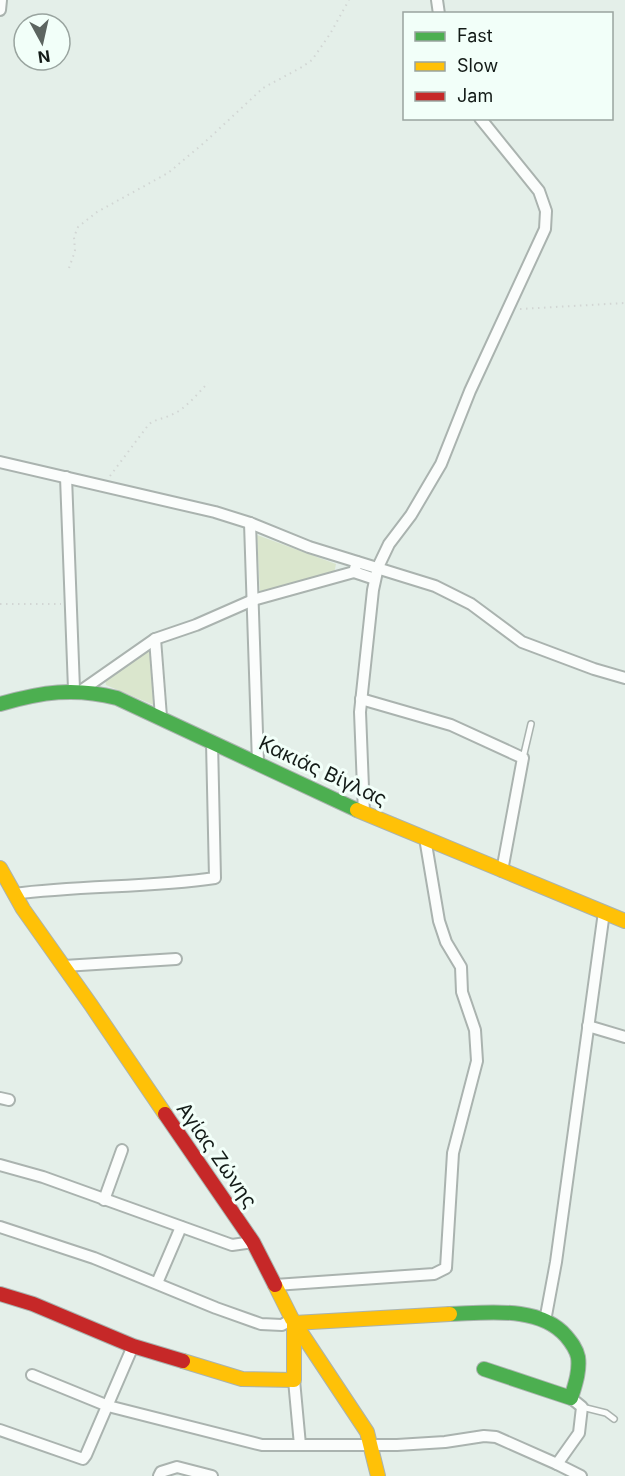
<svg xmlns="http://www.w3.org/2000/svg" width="625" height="1476" font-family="Inter,sans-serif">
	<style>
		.green { fill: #dae6cd }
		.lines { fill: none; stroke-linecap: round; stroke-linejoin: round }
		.lane-casing { stroke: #aab3af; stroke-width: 8 }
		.street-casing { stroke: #aab3af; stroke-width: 14 }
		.fast-casing { stroke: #aab3af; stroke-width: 16 }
		.slow-casing { stroke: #aab3af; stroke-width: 16 }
		.jam-casing { stroke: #aab3af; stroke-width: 16 }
		.path { stroke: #d2d6d4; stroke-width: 2; stroke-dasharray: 1.5 4.5; stroke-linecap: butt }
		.lane { stroke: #fbfdfc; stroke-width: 5 }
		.street { stroke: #fbfdfc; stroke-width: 10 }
		.fast { stroke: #4caf50; stroke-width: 14 }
		.slow { stroke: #ffc107; stroke-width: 14 }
		.jam { stroke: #c62828; stroke-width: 14 }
		.labels { text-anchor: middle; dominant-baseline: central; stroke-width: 6; stroke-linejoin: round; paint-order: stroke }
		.street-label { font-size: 20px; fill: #131b17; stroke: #f2fff9 }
	</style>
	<rect width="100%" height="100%" fill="#e4efe9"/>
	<g class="green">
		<polygon points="257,535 336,564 334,574 260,594"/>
		<polygon points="152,649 156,706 106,685 105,679"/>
	</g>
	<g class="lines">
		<g class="lane-casing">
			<g id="lane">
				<polyline points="523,758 531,724"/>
				<polyline points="582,1407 606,1413 614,1419"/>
			</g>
		</g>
		<g class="street-casing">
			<g id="street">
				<polyline points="437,0 439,14"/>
				<polyline points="0,10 1,0"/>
				<polyline points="0,462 215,512 250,523 309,547 435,586 471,604 522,642 594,669 625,678"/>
				<polyline points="66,477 74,689"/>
				<polyline points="250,523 258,763"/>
				<polyline points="354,572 375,579"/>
				<polyline points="155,639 161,717"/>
				<polyline points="82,690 155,639 196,625 253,600 354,572 357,562"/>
				<polyline points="361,699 451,725 523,758 502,871"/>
				<polyline points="364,813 360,712 373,590 378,567 389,544 411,515 441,464 470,391 545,229 546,211 539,191 480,118"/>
				<path d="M 14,894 C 81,885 148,888 215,878 L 212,742"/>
				<polyline points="64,966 176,959"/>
				<polyline points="588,1026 625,1037"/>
				<polyline points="0,1098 9,1100"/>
				<polyline points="0,1165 43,1177 232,1245 253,1242"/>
				<polyline points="104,1200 122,1150"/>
				<polyline points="0,1227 94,1258 216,1308 261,1324 282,1325 292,1319"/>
				<polyline points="157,1283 181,1227"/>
				<polyline points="275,1285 434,1274 446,1268 453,1153 477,1061 475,1030 462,992 461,967 446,942 439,921 425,838"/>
				<polyline points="545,1321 556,1262 604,912"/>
				<polyline points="32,1375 108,1406 262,1445 397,1445 445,1442 484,1436 496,1437 557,1464 579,1433 582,1407 571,1398"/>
				<polyline points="294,1380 300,1445"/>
				<polyline points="0,1430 83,1459 86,1455 133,1346"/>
				<polyline points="557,1464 581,1476"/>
				<polyline points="159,1476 161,1472 177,1467 212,1476"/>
			</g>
		</g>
		<g class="fast-casing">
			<g id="fast">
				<path d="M 0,704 C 42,692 74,687 117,698 L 357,810"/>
				<path d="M 450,1314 C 486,1313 539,1305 566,1336 C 571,1342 576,1348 578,1357 C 580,1371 575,1385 571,1398 L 484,1369"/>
			</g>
		</g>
		<g class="slow-casing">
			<g id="slow">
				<polyline points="357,810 625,921"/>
				<polyline points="0,868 23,909 91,1005 165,1114"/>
				<polyline points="275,1285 292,1319 367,1432 378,1476"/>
				<polyline points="183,1361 242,1379 294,1380 294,1323 450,1314"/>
			</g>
		</g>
		<g class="jam-casing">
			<g id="jam">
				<polyline points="165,1114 253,1242 275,1285"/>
				<polyline points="0,1294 33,1304 133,1346 183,1361"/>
			</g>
		</g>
		<g class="path">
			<polyline points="69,268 75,251 74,237 78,227 97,212 168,173 205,142 263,88 302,67 312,60 330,34 349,0"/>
			<polyline points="520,309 625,303"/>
			<path d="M 110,476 L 149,424 C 156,419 163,419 171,415 C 186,409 197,394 208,383"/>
			<polyline points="0,604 61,604"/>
		</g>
		<use href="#lane" class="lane"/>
		<use href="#street" class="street"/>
		<use href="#fast" class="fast"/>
		<use href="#slow" class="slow"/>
		<use href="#jam" class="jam"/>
	</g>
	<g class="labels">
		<g class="street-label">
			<text transform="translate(323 771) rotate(25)">Κακιάς Βίγλας</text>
			<text transform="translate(217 1155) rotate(55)">Αγίας Ζώνης</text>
		</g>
	</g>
	<rect x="403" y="12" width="210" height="108" fill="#f2fff9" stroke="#99a49f" stroke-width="1.5"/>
	<rect x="415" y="32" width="30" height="9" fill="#4caf50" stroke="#99a49f" stroke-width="1.5"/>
	<text x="457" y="42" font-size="18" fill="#131b17">Fast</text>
	<rect x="415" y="62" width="30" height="9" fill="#ffc107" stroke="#99a49f" stroke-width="1.5"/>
	<text x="457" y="72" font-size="18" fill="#131b17">Slow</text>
	<rect x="415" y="92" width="30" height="9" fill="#c62828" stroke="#99a49f" stroke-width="1.5"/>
	<text x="457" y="102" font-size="18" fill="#131b17">Jam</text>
	<g transform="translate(42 42) rotate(172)"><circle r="28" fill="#f2fff9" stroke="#99a49f" stroke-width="1.5"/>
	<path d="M0-4.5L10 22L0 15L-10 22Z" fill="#5c6560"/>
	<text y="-9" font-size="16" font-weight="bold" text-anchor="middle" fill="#131b17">N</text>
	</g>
</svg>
